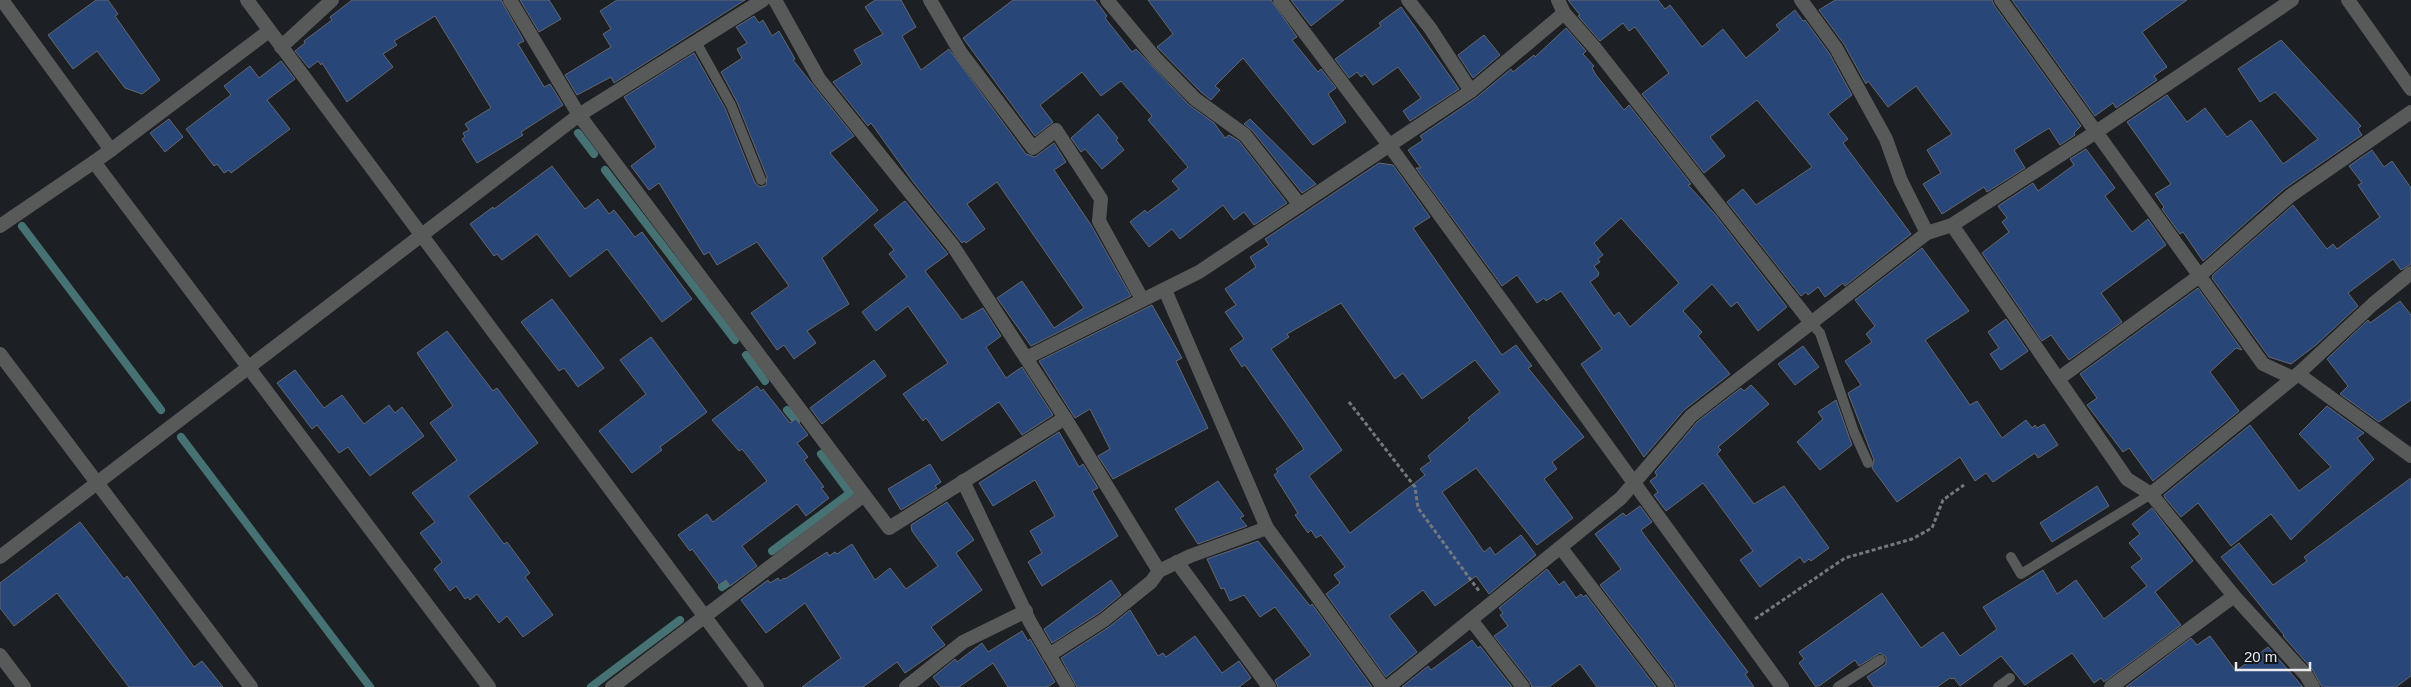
<svg xmlns="http://www.w3.org/2000/svg" width="2411" height="687" font-family="Arial,sans-serif">
	<style>
		.lines { fill: none; stroke-linecap: round; stroke-linejoin: round }
		.stream { stroke: #467274; stroke-width: 8 }
		.building { fill: #294679; stroke: #64676d; fill-rule: evenodd }
		.path { stroke: #75787c; stroke-width: 3; stroke-dasharray: 4 2.5; stroke-linecap: butt }
		.service { stroke: #575a59; stroke-width: 10 }
		.minor { stroke: #575a59; stroke-width: 14 }
		.tertiary { stroke: #575a59; stroke-width: 14 }
	</style>
	<rect width="100%" height="100%" fill="#1c1f24"/>
	<g class="lines">
		<g class="stream">
			<polyline points="578,133 594,154"/>
			<polyline points="605,170 735,340"/>
			<polyline points="22,226 161,410"/>
			<polyline points="746,355 765,381"/>
			<polyline points="787,410 796,421"/>
			<polyline points="181,437 370,687"/>
			<polyline points="772,551 850,493 821,454"/>
			<polyline points="722,587 735,578"/>
			<polyline points="591,687 680,620"/>
		</g>
	</g>
	<g class="building">
		<polygon points="96,0 108,0 118,14 115,16 160,80 142,94 125,88 97,51 73,69 48,35"/>
		<polygon points="352,0 501,0 524,41 518,44 543,85 544,87 550,84 563,105 521,132 523,135 477,163 462,139 465,137 463,133 469,130 465,124 491,108 435,16 394,41 397,45 383,54 393,67 347,102 322,63 321,65 318,61 309,68 295,51 305,43 304,41 332,20 330,17"/>
		<polygon points="520,0 549,0 561,19 539,32"/>
		<polygon points="617,0 745,0 614,83 611,77 577,95 565,75 611,47 603,34 611,29 600,11"/>
		<polygon points="875,0 901,0 916,27 902,36 921,70 949,49 1026,154 1035,157 1054,143 1066,162 1054,170 1091,225 1131,296 1031,346 997,298 1022,281 1054,328 1084,308 997,182 967,204 985,229 966,243 964,241 962,243 914,183 871,123 868,126 833,82 862,64 854,50 883,34 865,7"/>
		<polygon points="1013,0 1095,0 1107,16 1105,18 1132,52 1136,49 1189,105 1214,123 1225,138 1229,135 1239,141 1287,203 1254,225 1244,212 1234,220 1223,205 1180,239 1172,229 1149,247 1130,222 1145,210 1147,213 1179,189 1172,181 1188,167 1148,120 1152,116 1121,81 1101,96 1082,72 1040,105 1053,122 1035,136 963,38"/>
		<polygon points="1148,0 1271,0 1297,37 1292,40 1318,72 1321,69 1336,88 1328,94 1346,122 1313,145 1243,58 1215,86 1220,90 1211,100 1201,92 1157,47 1173,34"/>
		<polygon points="1291,0 1344,0 1311,26"/>
		<polygon points="1568,0 1658,0 1665,9 1670,5 1702,47 1723,29 1746,58 1780,30 1776,25 1795,10 1803,21 1805,20 1829,53 1852,95 1828,114 1848,139 1843,143 1911,234 1845,286 1843,283 1825,297 1818,287 1808,295 1806,292 1801,296 1727,202 1743,189 1756,205 1812,167 1757,100 1710,137 1725,156 1704,173 1642,94 1669,73 1635,27 1629,31 1623,23 1600,41 1578,16 1580,15"/>
		<polygon points="1835,0 1992,0 1994,5 2081,126 2074,133 2075,135 2060,145 2049,128 2014,150 2025,168 1987,192 1984,187 1942,214 1923,184 1941,173 1927,150 1952,134 1916,86 1888,107 1868,81 1866,84 1844,44 1819,10"/>
		<polygon points="2012,0 2187,0 2142,32 2167,67 2154,76 2157,80 2116,108 2113,103 2095,116"/>
		<polygon points="1401,7 1459,89 1410,121 1403,111 1421,98 1398,67 1373,85 1365,74 1361,77 1357,72 1349,78 1335,59 1381,26 1379,23"/>
		<polygon points="754,16 759,23 763,20 772,36 779,31 795,59 793,60 854,136 830,153 878,210 822,258 849,304 807,331 816,343 794,359 784,345 777,350 751,313 789,286 757,242 717,265 709,252 704,255 659,183 649,190 631,166 656,147 624,97 694,53 725,108 755,183 760,187 766,185 767,177 737,102 721,72 742,58 737,49 747,43 736,27"/>
		<path d="M 1566,28 L 1586,51 L 1583,54 L 1594,66 L 1592,68 L 1596,75 L 1624,110 L 1629,105 L 1691,184 L 1688,185 L 1714,213 L 1787,307 L 1758,331 L 1737,302 L 1731,307 L 1712,284 L 1683,311 L 1702,332 L 1698,336 L 1730,374 L 1684,410 L 1644,457 L 1581,364 L 1602,349 L 1561,291 L 1546,301 L 1544,298 L 1537,303 L 1517,275 L 1502,286 L 1416,168 L 1421,168 L 1408,150 L 1423,140 L 1420,136 L 1476,98 L 1511,69 L 1513,72 L 1534,55 L 1535,57 ZM 1621,218 L 1679,283 L 1630,327 L 1619,312 L 1614,316 L 1590,282 L 1598,276 L 1599,273 L 1594,266 L 1600,262 L 1598,259 L 1603,255 L 1594,243 Z"/>
		<polygon points="1484,35 1500,55 1473,78 1458,55"/>
		<polygon points="2281,40 2361,126 2358,129 2362,135 2284,189 2203,261 2183,232 2180,234 2162,209 2164,207 2155,194 2171,184 2127,122 2167,95 2187,122 2205,108 2227,137 2251,120 2283,164 2318,139 2275,92 2260,102 2238,69"/>
		<polygon points="281,61 295,79 267,100 290,129 231,173 229,170 224,173 217,164 214,166 186,129 231,95 224,86 250,66 259,78"/>
		<polygon points="1098,114 1118,138 1116,140 1124,150 1102,169 1085,149 1081,152 1071,138"/>
		<polygon points="169,119 183,137 165,152 150,133"/>
		<polygon points="1250,119 1316,184 1302,193 1252,130 1244,124"/>
		<polygon points="2086,149 2115,188 2105,196 2132,232 2148,219 2166,245 2101,293 2122,322 2069,360 2051,335 2042,341 1982,253 2009,232 2002,222 2007,218 1998,206 2033,183 2038,191 2074,165 2070,159"/>
		<polygon points="2372,150 2384,167 2392,161 2411,188 2411,264 2401,270 2393,259 2348,293 2358,306 2316,345 2291,364 2269,357 2212,278 2213,275 2293,205 2327,249 2333,244 2337,249 2380,217 2358,185 2362,183 2349,166"/>
		<path d="M 1379,163 L 1393,165 L 1430,217 L 1413,228 L 1502,355 L 1516,345 L 1532,366 L 1528,368 L 1584,437 L 1552,462 L 1557,469 L 1544,479 L 1573,518 L 1537,545 L 1476,468 L 1442,492 L 1484,552 L 1490,547 L 1495,555 L 1521,535 L 1536,555 L 1489,594 L 1476,576 L 1435,606 L 1423,590 L 1389,616 L 1417,652 L 1386,677 L 1326,594 L 1340,583 L 1334,575 L 1345,567 L 1321,535 L 1316,538 L 1311,530 L 1308,533 L 1295,515 L 1298,513 L 1274,475 L 1278,472 L 1276,469 L 1304,449 L 1245,365 L 1242,367 L 1230,349 L 1244,339 L 1225,312 L 1236,305 L 1225,289 L 1256,267 L 1250,257 L 1269,245 L 1265,239 ZM 1341,303 L 1395,379 L 1403,373 L 1422,399 L 1475,360 L 1500,392 L 1468,418 L 1470,420 L 1428,456 L 1431,461 L 1420,469 L 1425,475 L 1350,533 L 1309,476 L 1342,450 L 1271,349 L 1289,337 L 1287,334 Z"/>
		<polygon points="552,166 585,209 598,199 609,214 614,210 635,237 642,232 692,299 662,322 607,249 570,277 537,234 502,260 497,254 494,256 470,224 493,207 494,209"/>
		<polygon points="905,201 948,254 925,271 962,320 983,308 1001,336 986,347 1006,378 1022,367 1053,415 1022,435 999,402 942,441 926,418 923,421 903,394 948,363 908,306 876,331 862,312 907,277 889,254 894,250 874,225"/>
		<polygon points="1922,248 1969,311 1925,340 1970,405 1977,401 2002,438 2026,420 2032,428 2035,425 2037,428 2044,424 2058,445 2038,458 2035,453 1993,482 1986,473 1975,481 1960,457 1897,502 1872,468 1874,460 1848,393 1861,385 1845,361 1872,342 1866,334 1875,326 1855,300"/>
		<polygon points="2198,288 2242,350 2236,348 2210,372 2239,411 2153,481 2129,448 2123,452 2087,405 2097,398 2080,374"/>
		<polygon points="552,299 604,368 578,387 564,368 559,371 521,322"/>
		<polygon points="2400,301 2411,315 2411,400 2379,422 2340,394 2348,386 2327,359 2368,320 2370,323"/>
		<polygon points="1152,305 1182,358 1176,361 1208,428 1113,479 1098,456 1110,449 1090,409 1075,418 1039,361"/>
		<polygon points="2006,319 2028,351 2001,370 1990,354 1999,348 1988,332"/>
		<polygon points="447,331 493,391 497,388 538,443 468,496 504,544 507,542 530,573 525,577 553,615 523,637 507,616 499,623 477,594 470,600 468,597 465,599 456,586 450,591 434,569 442,562 420,533 435,522 412,493 457,460 430,423 453,406 417,353"/>
		<polygon points="651,337 707,412 660,447 662,450 632,473 599,431 646,394 620,360"/>
		<polygon points="1803,346 1819,367 1795,385 1778,364"/>
		<polygon points="874,360 886,376 822,424 810,408"/>
		<polygon points="295,370 324,408 342,395 364,424 389,405 395,413 402,407 424,436 370,476 348,447 339,453 317,425 312,429 277,383"/>
		<polygon points="1751,385 1769,404 1718,447 1721,450 1717,454 1754,504 1784,486 1829,548 1811,561 1809,559 1804,563 1800,557 1760,587 1740,560 1753,551 1703,483 1666,511 1654,495 1658,492 1650,481 1657,476 1655,472 1697,422 1741,388 1744,391"/>
		<polygon points="757,386 761,391 763,389 790,423 796,419 808,435 797,443 808,457 804,460 824,487 821,488 829,498 806,516 797,504 742,546 757,566 730,586 726,580 719,585 692,549 690,551 678,535 707,514 713,522 767,481 742,449 739,451 712,420"/>
		<polygon points="1836,400 1852,445 1820,470 1797,442 1823,419 1818,412"/>
		<polygon points="2327,406 2364,433 2357,438 2374,459 2291,540 2271,514 2231,546 2198,503 2181,517 2165,498 2164,495 2250,425 2299,491 2331,467 2299,434"/>
		<polygon points="1059,432 1079,467 1083,464 1098,488 1092,491 1118,536 1042,586 1028,562 1042,553 1030,531 1055,516 1035,480 993,506 979,483"/>
		<polygon points="930,464 941,482 935,486 937,488 901,510 888,489"/>
		<polygon points="2411,478 2411,676 2396,687 2322,687 2312,669 2283,636 2284,635 2221,557 2239,543 2273,585 2307,561 2304,557"/>
		<polygon points="1218,481 1244,516 1240,518 1247,526 1198,544 1175,509"/>
		<polygon points="2097,486 2109,506 2052,542 2040,523"/>
		<polygon points="947,502 974,540 956,553 982,590 931,627 945,645 905,673 897,662 863,687 802,687 841,658 805,603 766,633 741,600 768,580 770,583 778,578 780,581 784,578 785,579 827,552 829,556 835,552 837,554 852,544 875,580 890,568 906,589 938,566 912,531 911,525"/>
		<polygon points="1640,506 1652,522 1641,530 1645,536 1748,672 1745,674 1754,687 1676,687 1674,682 1600,585 1621,569 1595,534 1623,513 1626,516"/>
		<polygon points="2152,508 2193,561 2155,592 2181,625 2104,682 2101,678 2094,683 2072,653 2025,685 2001,656 1960,686 1954,678 1952,679 1950,678 1937,687 1874,687 1867,677 1886,664 1886,657 1880,653 1859,666 1855,660 1819,686 1815,686 1799,663 1804,659 1799,652 1882,593 1921,648 1943,632 1960,656 1997,629 1983,607 2043,570 2057,594 2076,580 2104,619 2147,586 2131,567 2142,559 2129,543 2140,534 2132,524"/>
		<polygon points="80,522 124,579 127,576 194,667 202,661 223,687 129,687 57,593 14,626 0,608 0,583"/>
		<polygon points="1258,541 1310,606 1312,604 1372,687 1278,687 1275,680 1311,655 1275,607 1260,617 1244,595 1230,601 1224,588 1221,589 1207,559"/>
		<polygon points="1547,569 1559,585 1564,581 1576,598 1581,594 1583,597 1586,595 1656,687 1597,687 1580,664 1549,687 1532,687 1530,682 1494,636 1508,626 1500,615 1503,613 1499,608"/>
		<polygon points="1111,580 1121,595 1099,613 1052,643 1044,629"/>
		<polygon points="1130,610 1158,656 1163,653 1166,657 1195,636 1222,673 1239,661 1251,678 1239,687 1077,687 1061,658 1109,627"/>
		<polygon points="1022,631 1028,641 1030,639 1055,682 1047,687 1008,687 993,663 959,687 941,687 933,677 955,659 957,662 982,643 988,652"/>
		<polygon points="2210,636 2236,671 2268,647 2303,687 2126,687 2191,638 2197,645"/>
		<polygon points="1472,640 1478,648 1480,646 1512,687 1402,687 1428,666 1431,670"/>
	</g>
	<g class="lines">
		<g class="path">
			<polyline points="1349,402 1415,487 1418,508 1479,591"/>
			<polyline points="1755,619 1845,558 1912,539 1932,528 1943,500 1964,485"/>
		</g>
		<g class="service">
			<polyline points="696,42 731,105 761,180"/>
			<polyline points="1812,324 1820,333 1854,432 1868,463"/>
			<polyline points="2011,557 2021,574 2151,494"/>
			<polyline points="1838,687 1880,660"/>
			<polyline points="1998,687 2010,678"/>
		</g>
		<g class="minor">
			<polyline points="2,0 111,150 94,162 489,687"/>
			<polyline points="510,0 579,115 889,528 1065,418"/>
			<polyline points="775,0 819,79 953,246 1065,418 1159,571"/>
			<polyline points="930,0 961,53 1033,148 1056,130 1101,199 1099,221 1142,299"/>
			<polyline points="1107,0 1156,59 1195,99 1245,135 1300,205"/>
			<polyline points="1280,0 1389,145 1782,687"/>
			<polyline points="1408,0 1430,28 1471,91"/>
			<polyline points="1558,0 1564,13 1595,48 1812,324"/>
			<polyline points="1801,0 1836,48 1886,139 1901,181 1927,233"/>
			<polyline points="2001,0 2263,364 2293,378"/>
			<polyline points="2348,0 2411,89"/>
			<polyline points="281,47 332,0"/>
			<polyline points="111,150 269,31"/>
			<polyline points="1952,225 2127,479 2151,494 2234,596 2306,675 2313,687"/>
			<polyline points="0,226 94,162"/>
			<polyline points="1165,290 1267,528 1383,687"/>
			<polyline points="0,354 251,687"/>
			<polyline points="1026,358 1199,272 1471,91 1564,13"/>
			<polyline points="2298,374 2411,456"/>
			<polyline points="2058,379 2198,277 2290,196 2411,112"/>
			<polyline points="963,481 1030,622 1068,687"/>
			<polyline points="2151,494 2298,374 2373,304 2411,273"/>
			<polyline points="1561,548 1667,687"/>
			<polyline points="0,557 579,115 763,0"/>
			<polyline points="1177,562 1269,687"/>
			<polyline points="1472,621 1523,687"/>
			<polyline points="0,655 24,687"/>
			<polyline points="1049,655 1104,620 1151,582 1159,571 1190,556 1267,528"/>
			<polyline points="612,687 864,495"/>
			<polyline points="906,687 963,642 1026,611"/>
			<polyline points="1388,687 1621,498 1691,416 1927,233 1952,225 2096,132 2292,0"/>
			<polyline points="2111,687 2234,596"/>
		</g>
		<polyline class="tertiary" points="247,0 757,687"/>
	</g>
	<path d="M2236 662v8h74v-8" fill="none" stroke="#e9ebee" stroke-width="2.5"/>
	<text x="2244" y="662" font-size="15" fill="#e9ebee" stroke="#13161b" stroke-width="4" paint-order="stroke">20 m</text>
</svg>
